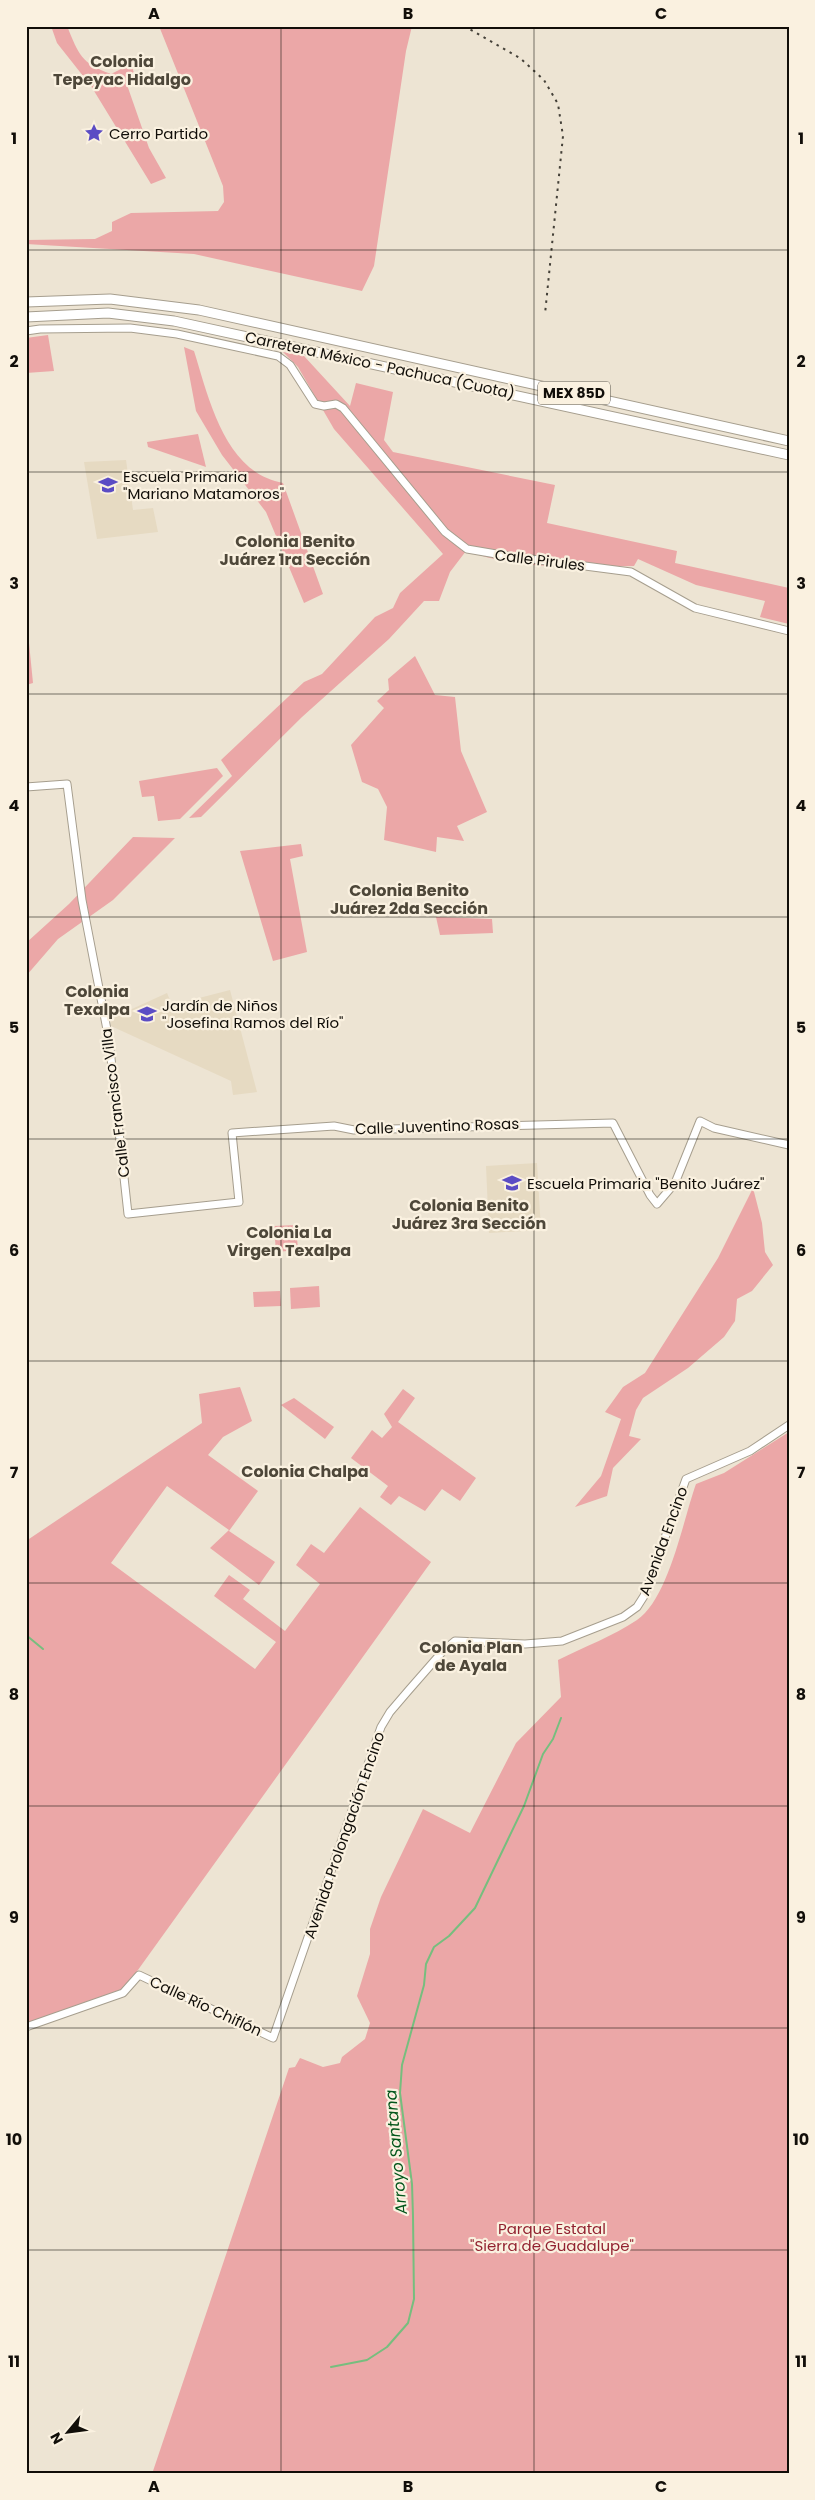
<svg xmlns="http://www.w3.org/2000/svg" width="815" height="2500" font-family="Poppins,sans-serif">
	<style>
		.built { fill: #e6dac2 }
		.green { fill: #eba7a7 }
		.lines { fill: none; stroke-linecap: round; stroke-linejoin: round }
		.stream { stroke: #76be7e; stroke-width: 2 }
		.secondary-casing { stroke: #a69e8e; stroke-width: 9 }
		.highway-casing { stroke: #a69e8e; stroke-width: 11 }
		.secondary { stroke: #fff; stroke-width: 7 }
		.highway { stroke: #fff; stroke-width: 9 }
		.rail { stroke: #444038; stroke-width: 2; stroke-dasharray: 2.5 5; stroke-linecap: butt }
		.grid { fill: none; stroke: #110e09; stroke-width: 1; stroke-opacity: 0.55 }
		.labels { text-anchor: middle; dominant-baseline: central; stroke-width: 4.5; stroke-linejoin: round; paint-order: stroke }
		.shield { fill: #faf1e0; stroke: #57524a; stroke-width: 1 }
		.shield-label { font-size: 14px; font-weight: bold; fill: #110e09 }
		.poi-label { font-size: 15px; fill: #110e09; stroke: #faf1e0; text-anchor: start }
		.street-label { font-size: 15px; fill: #110e09; stroke: #faf1e0 }
		.park-label { font-size: 15px; fill: #922230; stroke: #faf1e0 }
		.neighbourhood-label { font-size: 16px; font-weight: bold; fill: #4e4739; stroke: #faf1e0 }
		.water-label { font-size: 16px; font-style: italic; fill: #03561b; stroke: #faf1e0 }
		.neatline { fill: none; stroke: #110e09; stroke-width: 2 }
		.grid-label { font-size: 16px; text-anchor: middle; font-weight: bold; fill: #110e09 }
	</style>
	<rect width="100%" height="100%" fill="#ede4d3"/>
	<g class="built">
		<polygon points="126,460 133,510 153,508 158,532 97,539 84,462"/>
		<polygon points="230,990 257,1092 233,1095 231,1081 111,1026 110,1019 167,993 172,1005"/>
		<polygon points="537,1163 541,1230 489,1233 486,1166"/>
	</g>
	<g class="green">
		<path d="M 51,26 L 67,26 C 79,55 81,63 111,74 L 131,64 L 135,76 L 126,82 L 149,148 L 166,178 L 151,184 L 91,86 L 57,43 Z"/>
		<polygon points="159,26 412,26 406,51 374,266 362,291 194,254 26,244 26,240 95,239 112,231 112,222 131,213 218,211 224,202 223,186"/>
		<polygon points="48,335 54,371 26,373 26,338"/>
		<path d="M 184,347 L 194,351 C 209,399 225,473 283,483 L 323,594 L 304,603 L 266,512 L 222,455 L 196,411 Z"/>
		<path d="M 283,352 L 304,356 L 350,406 L 356,383 L 393,392 L 384,440 L 393,452 L 555,485 L 547,523 L 677,551 L 675,563 L 789,588 L 789,624 L 760,617 L 765,601 L 696,585 L 638,559 L 634,566 C 578,567 520,570 466,551 L 450,572 L 439,601 L 424,601 L 389,639 L 302,717 L 201,817 L 189,818 L 232,776 L 221,760 L 304,682 L 322,674 L 375,617 L 393,608 L 400,593 L 443,554 L 334,429 L 298,367 Z"/>
		<polygon points="198,434 206,467 148,447 147,442"/>
		<polygon points="26,613 33,683 26,685"/>
		<polygon points="415,656 435,695 455,697 461,751 487,812 457,826 464,841 437,837 436,852 384,840 387,807 378,789 362,782 351,745 384,708 377,701 389,690 388,679"/>
		<polygon points="217,768 223,776 180,819 158,821 154,796 142,797 139,781"/>
		<polygon points="133,837 175,838 113,900 58,939 26,976 26,943 69,904"/>
		<polygon points="301,844 303,856 290,859 307,952 273,961 240,851"/>
		<polygon points="436,917 492,919 493,933 440,935"/>
		<polygon points="753,1188 762,1223 765,1252 773,1265 752,1291 737,1299 735,1321 724,1337 688,1368 643,1398 636,1410 629,1436 641,1439 613,1468 607,1496 575,1507 601,1476 621,1419 605,1412 623,1387 645,1373 718,1258"/>
		<polygon points="296,1225 298,1250 276,1252 274,1226"/>
		<polygon points="319,1286 320,1307 291,1309 290,1288"/>
		<polygon points="280,1291 281,1306 254,1307 253,1292"/>
		<polygon points="240,1387 252,1421 223,1437 208,1455 258,1491 229,1531 275,1562 259,1585 210,1548 229,1530 167,1486 111,1563 255,1669 276,1642 214,1596 229,1575 250,1590 243,1599 285,1631 320,1584 296,1565 311,1544 324,1553 360,1507 431,1562 125,1988 26,2025 26,1541 202,1423 199,1394"/>
		<polygon points="403,1389 415,1398 398,1422 476,1478 460,1501 442,1489 425,1511 399,1496 391,1505 380,1497 388,1486 351,1458 372,1430 382,1438 392,1427 384,1414"/>
		<polygon points="294,1398 334,1427 325,1439 281,1405"/>
		<path d="M 789,1432 L 789,2474 L 152,2474 L 289,2068 L 295,2067 L 300,2058 L 323,2067 L 340,2063 L 342,2057 L 365,2039 L 370,2023 L 357,1996 L 370,1954 L 370,1929 L 381,1897 L 423,1809 L 470,1833 L 516,1743 L 561,1697 L 558,1660 C 584,1647 613,1636 637,1620 C 669,1598 683,1520 696,1484 L 724,1473 Z"/>
	</g>
	<g class="lines">
		<g class="stream">
			<polyline points="26,1635 43,1649"/>
			<polyline points="331,2367 367,2360 387,2347 408,2323 414,2299 413,2216 412,2184 400,2093 402,2065 424,1985 426,1964 434,1947 449,1936 475,1908 524,1806 543,1754 553,1739 561,1718"/>
		</g>
		<g class="secondary-casing">
			<g id="secondary">
				<polyline points="26,331 40,329 130,328 177,334 278,356 290,365 315,404 324,406 336,404 343,408 445,532 467,549 508,556 631,572 695,608 789,631"/>
				<polyline points="26,787 67,784 82,900 109,1040 128,1214 239,1202 232,1133 334,1126 354,1130 613,1123 650,1195 657,1204 675,1183 700,1121 714,1128 789,1145"/>
				<polyline points="26,2027 123,1993 139,1975 273,2038 381,1727 390,1712 408,1691 443,1651 455,1641 525,1644 562,1641 623,1617 637,1607 644,1596 686,1479 750,1451 789,1425"/>
			</g>
		</g>
		<g class="highway-casing">
			<g id="highway">
				<polyline points="26,302 110,299 199,310 789,441"/>
				<polyline points="26,317 108,313 174,321 789,455"/>
			</g>
		</g>
		<use href="#secondary" class="secondary"/>
		<use href="#highway" class="highway"/>
		<g class="rail">
			<polyline points="464,26 520,58 544,80 558,104 563,136 545,314"/>
			<polyline points="787,26 789,27"/>
		</g>
	</g>
	<path class="grid" d="M 281,26 L 281,2474M 534,26 L 534,2474M 26,250 L 789,250M 26,472 L 789,472M 26,694 L 789,694M 26,917 L 789,917M 26,1139 L 789,1139M 26,1361 L 789,1361M 26,1583 L 789,1583M 26,1806 L 789,1806M 26,2028 L 789,2028M 26,2250 L 789,2250"/>
	<defs>
		<g id="sight-bare" transform="scale(1.5)"><path d="M0-6L1.8-2.2L6-1.7L2.9 1.2L3.7 5.4L0 3.3L-3.7 5.4L-2.9 1.2L-6-1.7L-1.8-2.2Z" fill="#5b4cc4" stroke="#faf1e0" stroke-width="2.5" paint-order="stroke"/></g>
		<g id="school-bare" transform="scale(1.5)"><path d="M0-5L7-2L0 1L-7-2ZM-4 1L0 2.5L4 1V4Q0 6-4 4Z" fill="#5b4cc4" stroke="#faf1e0" stroke-width="2.5" paint-order="stroke"/></g>
	</defs>
	<g fill-rule="evenodd">
		<use href="#sight-bare" x="94" y="133"/>
		<use href="#school-bare" x="108" y="485"/>
		<use href="#school-bare" x="147" y="1014"/>
		<use href="#school-bare" x="512" y="1183"/>
	</g>
	<g class="labels">
		<rect class="shield" x="538" y="381.5" width="72" height="23" rx="4"/>
		<g class="shield-label">
			<text x="574" y="393">MEX 85D</text>
		</g>
		<g class="poi-label">
			<text x="109" y="133">Cerro Partido</text>
			<text x="123" y="476">Escuela Primaria<tspan x="123" dy="17">"Mariano Matamoros"</tspan></text>
			<text x="162" y="1005">Jardín de Niños<tspan x="162" dy="17">"Josefina Ramos del Río"</tspan></text>
			<text x="527" y="1183">Escuela Primaria "Benito Juárez"</text>
		</g>
		<g class="street-label">
			<text transform="translate(380 365) rotate(12)">Carretera México - Pachuca (Cuota)</text>
			<text transform="translate(540 560) rotate(7)">Calle Pirules</text>
			<text transform="translate(115 1103) rotate(-97)">Calle Francisco Villa</text>
			<text transform="translate(437 1126) rotate(-2)">Calle Juventino Rosas</text>
			<text transform="translate(663 1541) rotate(-70)">Avenida Encino</text>
			<text transform="translate(344 1835) rotate(-71)">Avenida Prolongación Encino</text>
			<text transform="translate(206 2006) rotate(25)">Calle Río Chiflón</text>
		</g>
		<g class="park-label">
			<text x="552" y="2228">Parque Estatal<tspan x="552" dy="17">"Sierra de Guadalupe"</tspan></text>
		</g>
		<g class="neighbourhood-label">
			<text x="122" y="61">Colonia<tspan x="122" dy="18">Tepeyac Hidalgo</tspan></text>
			<text x="295" y="541">Colonia Benito<tspan x="295" dy="18">Juárez 1ra Sección</tspan></text>
			<text x="409" y="890">Colonia Benito<tspan x="409" dy="18">Juárez 2da Sección</tspan></text>
			<text x="97" y="991">Colonia<tspan x="97" dy="18">Texalpa</tspan></text>
			<text x="469" y="1205">Colonia Benito<tspan x="469" dy="18">Juárez 3ra Sección</tspan></text>
			<text x="289" y="1232">Colonia La<tspan x="289" dy="18">Virgen Texalpa</tspan></text>
			<text x="305" y="1471">Colonia Chalpa</text>
			<text x="471" y="1647">Colonia Plan<tspan x="471" dy="18">de Ayala</tspan></text>
		</g>
		<g class="water-label">
			<text transform="translate(396 2152) rotate(-95)">Arroyo Santana</text>
		</g>
	</g>
	<rect width="815" height="2500" fill="none" stroke="#faf1e0" stroke-width="55"/>
	<g transform="translate(68 2432) rotate(241)" stroke="#faf1e0" stroke-width="4" paint-order="stroke">
	<path d="M0-4L9 19L0 12L-9 19Z" fill="#110e09"/>
	<text y="-8" font-size="14" font-weight="bold" text-anchor="middle" fill="#110e09">N</text>
	</g>
	<rect x="28" y="28" width="760" height="2444" class="neatline"/>
	<g class="grid-label">
		<text x="154" y="19">A</text>
		<text x="408" y="19">B</text>
		<text x="661" y="19">C</text>
		<text x="14" y="144">1</text>
		<text x="801" y="144">1</text>
		<text x="14" y="367">2</text>
		<text x="801" y="367">2</text>
		<text x="14" y="589">3</text>
		<text x="801" y="589">3</text>
		<text x="14" y="811">4</text>
		<text x="801" y="811">4</text>
		<text x="14" y="1033">5</text>
		<text x="801" y="1033">5</text>
		<text x="14" y="1256">6</text>
		<text x="801" y="1256">6</text>
		<text x="14" y="1478">7</text>
		<text x="801" y="1478">7</text>
		<text x="14" y="1700">8</text>
		<text x="801" y="1700">8</text>
		<text x="14" y="1923">9</text>
		<text x="801" y="1923">9</text>
		<text x="14" y="2145">10</text>
		<text x="801" y="2145">10</text>
		<text x="14" y="2367">11</text>
		<text x="801" y="2367">11</text>
		<text x="154" y="2492">A</text>
		<text x="408" y="2492">B</text>
		<text x="661" y="2492">C</text>
	</g>
</svg>
